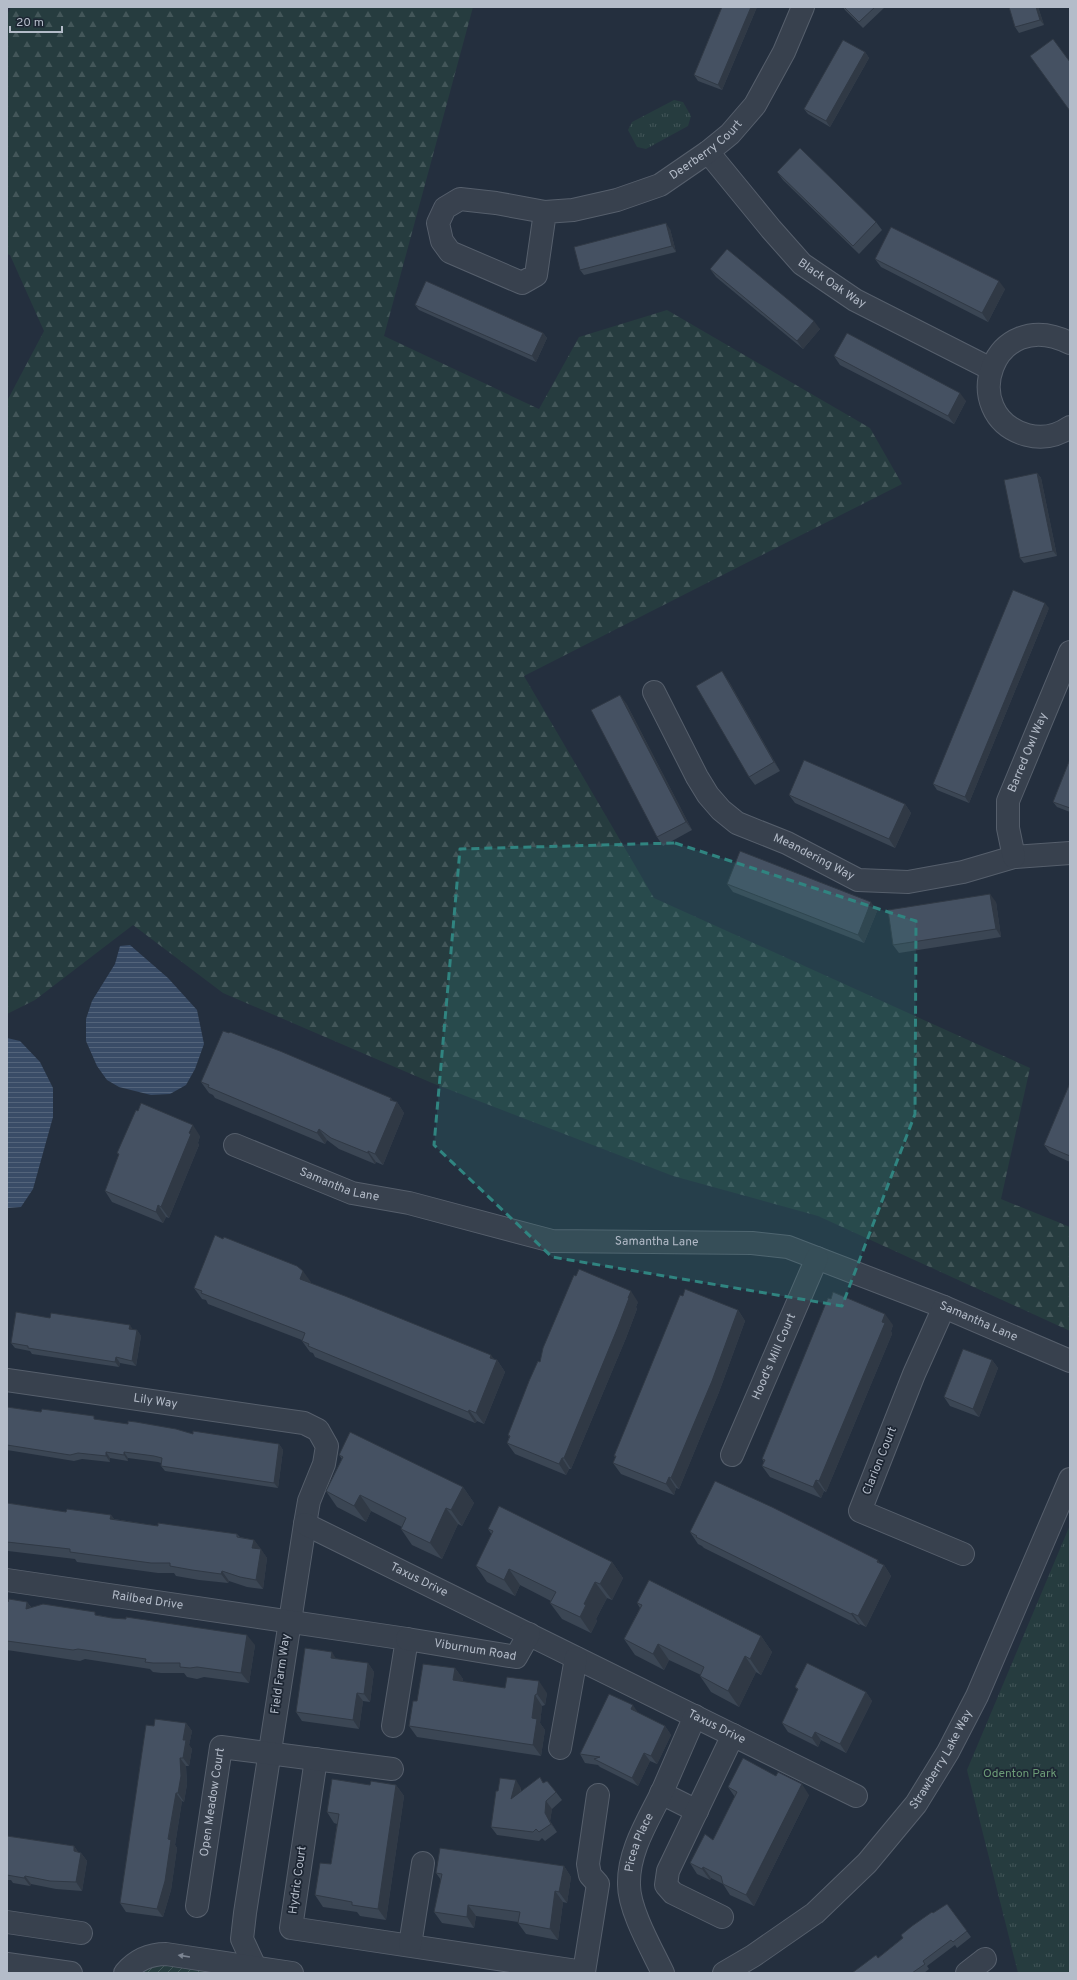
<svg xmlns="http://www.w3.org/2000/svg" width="1077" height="1980" font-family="Overpass,sans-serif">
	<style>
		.forest { fill: url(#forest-firs) }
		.park { fill: url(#park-tufts) }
		.garden { fill: url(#garden-furrows) }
		.water { fill: url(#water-rules) }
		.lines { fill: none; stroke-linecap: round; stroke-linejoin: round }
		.minor-casing { stroke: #565f6c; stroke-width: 24 }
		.minor { stroke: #38414e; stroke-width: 22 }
		.wall { fill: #3b4654 }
		.shaded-wall { fill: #303945 }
		.building { fill: #455162; stroke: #303945 }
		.oneway { fill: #7c8592 }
		.marked { fill: #308480; fill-opacity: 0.2; stroke: #308480; stroke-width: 3; stroke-dasharray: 8 5; stroke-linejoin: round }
		.labels { text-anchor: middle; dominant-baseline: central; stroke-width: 3.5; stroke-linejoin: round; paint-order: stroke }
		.street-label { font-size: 12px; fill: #b4bcc9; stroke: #1d2633 }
		.park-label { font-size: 12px; fill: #6b9a76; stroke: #1d2633 }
	</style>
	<defs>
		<pattern id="forest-firs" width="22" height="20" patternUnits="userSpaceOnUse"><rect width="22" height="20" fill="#263c3f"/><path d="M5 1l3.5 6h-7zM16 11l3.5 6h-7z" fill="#435659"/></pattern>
		<pattern id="park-tufts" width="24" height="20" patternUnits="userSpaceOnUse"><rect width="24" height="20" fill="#263c3f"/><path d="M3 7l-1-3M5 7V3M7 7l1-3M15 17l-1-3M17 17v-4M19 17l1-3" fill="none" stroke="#435659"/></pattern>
		<pattern id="garden-furrows" width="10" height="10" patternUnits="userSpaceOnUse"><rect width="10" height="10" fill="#263c3f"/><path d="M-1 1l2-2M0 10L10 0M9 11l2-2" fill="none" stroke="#435659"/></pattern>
		<pattern id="water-rules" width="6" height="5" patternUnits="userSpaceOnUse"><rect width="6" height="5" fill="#394c67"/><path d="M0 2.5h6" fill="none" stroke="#53647b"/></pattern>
	</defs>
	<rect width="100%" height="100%" fill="#242f3e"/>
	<polygon class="forest" points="11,7 473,7 384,336 539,409 579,337 667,310 870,428 902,484 524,676 654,898 1030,1068 1001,1199 1070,1227 1070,1331 818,1216 673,1176 432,1083 223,993 133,925 35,1000 7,1014 7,401 44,331 10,255 7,254 7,15"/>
	<g class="park">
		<polygon points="674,100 683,102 691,116 688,126 646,149 637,147 628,130 632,122"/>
		<polygon points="1070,1525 1070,1973 1018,1973 967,1770"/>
	</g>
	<polygon class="garden" points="153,1963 238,1973 136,1973"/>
	<g class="water">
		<polygon points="130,945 168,978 197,1010 204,1044 195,1069 186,1085 170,1094 151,1095 119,1087 107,1080 97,1066 86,1041 86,1019 92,1001 115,964 120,946"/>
		<polygon points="7,1038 20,1041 40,1062 53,1088 53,1117 33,1189 21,1207 7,1208"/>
	</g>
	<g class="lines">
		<g class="minor-casing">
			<g id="minor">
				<path id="s1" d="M 708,152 L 771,229 L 802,264 L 855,300 L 991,369"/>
				<path id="s2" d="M 545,212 L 536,275 L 522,283 L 450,252 L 442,241 L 438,223 L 445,208 L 460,199 L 496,203 L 545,212 L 573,210 L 617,200 L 660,185 L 708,152 L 730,134 L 755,105 L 784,52 L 803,7"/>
				<path d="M 1070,343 C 992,304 956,415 1027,435 C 1042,439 1057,436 1070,427"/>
				<path id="s3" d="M 654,692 L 697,777 L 708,795 L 721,810 L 737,823 L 787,843 L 858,880 L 908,882 L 963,872 L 1014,857 L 1070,853"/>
				<path id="s4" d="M 1014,857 L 1008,828 L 1008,801 L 1070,652"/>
				<path id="s5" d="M 235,1145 L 352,1193 L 409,1203 L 552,1241 L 752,1243 L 788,1247 L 944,1307 L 1070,1361"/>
				<polyline points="944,1307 914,1374 860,1511 963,1554"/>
				<path id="s6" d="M 7,1380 L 304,1423 L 318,1430 L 327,1446 L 324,1464 L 309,1501 L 305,1524 L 245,1913 L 242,1939 L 255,1967"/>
				<path id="s7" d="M 732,1455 L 817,1258"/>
				<path id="s8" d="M 305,1524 L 856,1796"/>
				<path id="s9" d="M 7,1580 L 407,1639 L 393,1726"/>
				<path id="s10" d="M 407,1639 L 516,1657 L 529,1634"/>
				<polyline points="560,1748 576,1658"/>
				<polyline points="316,1759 291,1928 584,1972 598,1884 590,1875 588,1864 598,1795"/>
				<polyline points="661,1793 697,1811"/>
				<path id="s11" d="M 197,1906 L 221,1747 L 392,1769"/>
				<polyline points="722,1917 673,1893 666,1885 668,1871 733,1735"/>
				<polyline points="7,1922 81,1933"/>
				<polyline points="410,1945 423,1863"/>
				<polyline points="7,1964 71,1973"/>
				<path d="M 125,1973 C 136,1960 149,1954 166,1954 L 292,1973"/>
				<path id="s12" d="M 663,1973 C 652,1950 629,1910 629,1885 C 628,1851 648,1821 662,1792 C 673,1767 684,1741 695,1716"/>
				<path id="s13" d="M 724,1973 L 753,1956 L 815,1913 L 867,1863 L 916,1804 L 948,1752 L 977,1696 L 1070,1479"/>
				<polyline points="967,1973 985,1959"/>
			</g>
		</g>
		<use href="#minor" class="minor"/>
	</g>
	<g class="wall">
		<polygon points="722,7 757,7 722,90 698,81 694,75"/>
		<polygon points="843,7 885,7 863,28 845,10"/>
		<polygon points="1038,7 1044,25 1019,33 1015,27"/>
		<polygon points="865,52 869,58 830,127 808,114 804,109"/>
		<polygon points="777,172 876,222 882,230 859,254 783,180"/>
		<polygon points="670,229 676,252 584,275 580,270"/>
		<polygon points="875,259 1005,289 988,322 881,267"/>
		<polygon points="710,269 820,329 803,349 716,277"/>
		<polygon points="415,305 543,333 547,338 536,362 419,310"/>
		<polygon points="834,356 966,401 954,424 840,365"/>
		<polygon points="1037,473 1041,478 1057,556 1024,563 1020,558"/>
		<polygon points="1049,608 969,803 937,790 933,784"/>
		<polygon points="728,680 780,771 755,785 749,777"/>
		<polygon points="626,703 692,830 663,846 657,837"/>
		<polygon points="1070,759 1070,812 1057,807 1053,802"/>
		<polygon points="789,795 905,804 911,813 895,848 795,803"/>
		<polygon points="727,884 877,911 864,943 733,892"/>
		<polygon points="996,902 1001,937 899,953 893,945"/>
		<polygon points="201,1082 391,1098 393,1101 397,1102 404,1113 383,1165 376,1162 375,1164 339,1149 327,1140 325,1144 215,1098 213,1095 209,1093"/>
		<polygon points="1070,1083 1070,1162 1050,1153 1044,1145"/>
		<polygon points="200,1136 198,1143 199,1145 169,1218 166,1217 163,1223 112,1202 105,1191 119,1155 117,1153"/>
		<polygon points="311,1282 310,1283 497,1360 505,1372 484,1424 477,1421 475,1423 315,1357 313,1353 310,1352 302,1341 302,1340 208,1304 206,1300 202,1299 194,1288"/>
		<polygon points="683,1296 738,1310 745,1321 719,1392 679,1489 676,1488 674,1495 621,1474 613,1463 616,1458 614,1456"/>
		<polygon points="638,1302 636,1307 637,1309 626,1338 571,1469 569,1469 566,1475 515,1454 507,1443 509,1437 508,1435 540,1362"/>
		<polygon points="50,1318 137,1330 141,1336 136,1366 120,1363 119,1367 32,1354 30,1351 15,1348 11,1343"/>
		<polygon points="893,1325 891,1331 892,1334 826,1492 824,1491 821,1498 770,1477 762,1466 764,1462 762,1459"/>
		<polygon points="992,1360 998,1368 979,1417 950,1406 944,1397"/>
		<polygon points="7,1407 193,1434 279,1444 283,1450 278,1488 165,1471 161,1466 161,1463 158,1462 128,1458 128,1461 110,1458 110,1462 82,1459 74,1461 7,1450"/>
		<polygon points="339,1455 463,1487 474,1503 462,1526 458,1524 442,1559 412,1545 401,1529 402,1527 371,1511 366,1522 337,1507 326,1491 342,1459"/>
		<polygon points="7,1503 66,1512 111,1515 114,1519 158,1526 237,1534 240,1537 254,1540 267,1558 263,1589 247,1587 229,1581 228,1583 199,1580 176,1576 174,1573 158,1573 77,1562 75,1559 8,1551 7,1550"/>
		<polygon points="488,1529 612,1562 623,1578 612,1600 607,1598 596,1619 597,1621 591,1633 562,1619 550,1603 551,1601 520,1585 515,1596 487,1582 476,1566 492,1535"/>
		<polygon points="690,1532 880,1564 884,1565 891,1576 866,1627 860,1624 859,1625 704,1548 702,1546 698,1544"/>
		<polygon points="7,1602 27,1602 31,1607 97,1615 255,1645 249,1683 204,1677 197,1679 187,1677 184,1673 161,1673 153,1672 150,1669 85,1659 80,1661 7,1650"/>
		<polygon points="637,1603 761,1636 772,1652 761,1675 756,1672 739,1707 711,1692 700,1676 701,1675 669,1660 664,1670 635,1655 624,1639 640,1608"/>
		<polygon points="336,1659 368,1663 374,1672 370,1702 363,1701 359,1729 302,1721 296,1712"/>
		<polygon points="455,1668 463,1679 463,1682 505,1688 547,1693 545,1705 542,1706 540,1723 545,1730 541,1756 417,1737 409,1726"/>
		<polygon points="795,1687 866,1692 872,1701 846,1753 821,1740 818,1747 788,1732 782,1723 798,1690"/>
		<polygon points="638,1713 665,1726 671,1735 657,1764 650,1761 638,1786 600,1767 598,1765 585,1763 580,1754"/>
		<polygon points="186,1723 192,1731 189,1745 192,1749 189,1766 186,1766 187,1784 184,1802 182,1801 175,1845 177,1848 171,1890 163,1917 126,1912 120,1903 154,1726"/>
		<polygon points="544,1783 556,1792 562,1800 552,1809 550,1821 557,1832 545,1841 542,1838 539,1841 497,1835 491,1827 521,1788 521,1792"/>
		<polygon points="370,1785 396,1785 404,1796 386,1920 360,1916 357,1912 323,1907 315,1895 331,1864 337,1824 334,1823 327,1812"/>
		<polygon points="728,1787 809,1795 754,1906 730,1895 723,1884 711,1878 710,1880 697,1874 690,1863 713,1840 735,1797"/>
		<polygon points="7,1836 74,1846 78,1852 81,1853 87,1861 82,1891 56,1889 31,1884 30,1886 13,1883 11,1880 7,1880"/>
		<polygon points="564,1866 571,1877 567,1903 563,1902 558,1940 526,1934 518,1923 518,1922 476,1916 474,1928 442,1923 434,1912 441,1880 436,1873"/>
		<polygon points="947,1904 971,1937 957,1948 955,1945 927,1966 929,1969 924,1973 852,1973 878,1958 933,1913"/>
	</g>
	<g class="shaded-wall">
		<polygon points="751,7 757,7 722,90 718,85"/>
		<polygon points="1036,7 1038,7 1044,25 1040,20"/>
		<polygon points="865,52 869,58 830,127 826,121"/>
		<polygon points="666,223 670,229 676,252 672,246"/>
		<polygon points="999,281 1005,289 988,322 982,313"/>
		<polygon points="814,321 820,329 803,349 797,341"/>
		<polygon points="543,333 547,338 536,362 532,356"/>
		<polygon points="960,393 966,401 954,424 948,416"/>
		<polygon points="1037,473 1041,478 1057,556 1053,551"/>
		<polygon points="1045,603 1049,608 969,803 965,797"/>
		<polygon points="722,671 728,680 780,771 774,762"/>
		<polygon points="620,695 626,703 692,830 686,822"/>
		<polygon points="905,804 911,813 895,848 889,839"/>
		<polygon points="990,894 996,902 1001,937 996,929"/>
		<polygon points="871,902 877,911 864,943 858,935"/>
		<polygon points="391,1098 396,1105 397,1102 404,1113 383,1165 375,1154"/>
		<polygon points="193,1125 200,1136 198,1143 199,1145 169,1218 161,1207"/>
		<polygon points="319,1129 327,1140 325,1144 317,1133"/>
		<polygon points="368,1151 376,1162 375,1164 368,1153"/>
		<polygon points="158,1205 166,1217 163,1223 156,1212"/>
		<polygon points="303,1271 311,1282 308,1290 300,1279"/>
		<polygon points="631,1291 638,1302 636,1307 637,1309 626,1338 571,1469 564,1458"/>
		<polygon points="738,1310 745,1321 719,1392 679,1489 671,1478"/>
		<polygon points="885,1314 893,1325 891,1331 892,1334 826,1492 819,1481"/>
		<polygon points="130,1325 134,1331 129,1329"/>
		<polygon points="137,1330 141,1336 136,1366 132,1361"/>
		<polygon points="491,1355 496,1362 497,1360 505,1372 484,1424 476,1413"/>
		<polygon points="116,1357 120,1363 119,1367 115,1362"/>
		<polygon points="992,1360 998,1368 979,1417 973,1409"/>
		<polygon points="469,1410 477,1421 475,1423 468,1412"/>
		<polygon points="279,1444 283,1450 278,1488 274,1483"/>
		<polygon points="106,1452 110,1458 110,1462 106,1456"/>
		<polygon points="124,1452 128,1458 128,1461 124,1455"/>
		<polygon points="562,1458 569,1469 566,1475 559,1464"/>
		<polygon points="669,1477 676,1488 674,1495 666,1484"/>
		<polygon points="816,1480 824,1491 821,1498 813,1487"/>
		<polygon points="463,1487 474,1503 462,1526 451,1510"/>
		<polygon points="360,1495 371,1511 366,1522 354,1506"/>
		<polygon points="446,1508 458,1524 442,1559 430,1543"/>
		<polygon points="111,1515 118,1524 110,1519"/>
		<polygon points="254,1540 261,1549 252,1548"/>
		<polygon points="261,1549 267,1558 263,1589 256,1580"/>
		<polygon points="878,1560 883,1567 884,1565 891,1576 866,1627 858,1616"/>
		<polygon points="612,1562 623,1578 612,1600 600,1584"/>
		<polygon points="509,1569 520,1585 515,1596 504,1580"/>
		<polygon points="222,1571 229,1581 228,1583 221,1574"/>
		<polygon points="595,1582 607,1598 596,1619 597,1621 591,1633 580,1617 584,1604"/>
		<polygon points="27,1602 34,1612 26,1609"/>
		<polygon points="852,1613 860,1624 859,1625 851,1614"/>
		<polygon points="247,1635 255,1645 249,1683 241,1673"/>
		<polygon points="761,1636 772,1652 761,1675 750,1659"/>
		<polygon points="658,1644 669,1660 664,1670 653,1654"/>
		<polygon points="332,1652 337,1660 331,1658"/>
		<polygon points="745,1656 756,1672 739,1707 728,1691"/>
		<polygon points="368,1663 374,1672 370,1702 364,1694"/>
		<polygon points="455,1668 463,1679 461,1691 453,1680"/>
		<polygon points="539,1681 547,1693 545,1705 537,1694"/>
		<polygon points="866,1692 872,1701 846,1753 840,1744"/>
		<polygon points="357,1693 363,1701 359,1729 353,1720"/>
		<polygon points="535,1695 542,1706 540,1723 545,1730 541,1756 533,1745 532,1718"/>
		<polygon points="633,1705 639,1714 631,1709"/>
		<polygon points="186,1723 192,1731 189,1745 192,1749 189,1766 183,1758 183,1740"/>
		<polygon points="665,1726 671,1735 657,1764 651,1756"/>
		<polygon points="815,1732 821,1740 818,1747 812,1738"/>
		<polygon points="644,1753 650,1761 638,1786 632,1778"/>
		<polygon points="180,1758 186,1766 187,1784 184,1802 178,1793"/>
		<polygon points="516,1780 521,1788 517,1807 511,1799"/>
		<polygon points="802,1784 809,1795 754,1906 746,1895"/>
		<polygon points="396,1785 404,1796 386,1920 378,1909"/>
		<polygon points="176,1793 182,1801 175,1845 177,1848 171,1890 163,1917 157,1909"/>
		<polygon points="546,1801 552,1809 550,1821 557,1832 551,1824 545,1813"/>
		<polygon points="74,1846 80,1855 74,1851"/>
		<polygon points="81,1853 87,1861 82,1891 76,1882"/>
		<polygon points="564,1866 571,1877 567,1903 559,1892"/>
		<polygon points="703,1867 711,1878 710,1880 702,1869"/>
		<polygon points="25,1876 31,1884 30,1886 24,1878"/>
		<polygon points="555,1891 563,1902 558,1940 550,1929"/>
		<polygon points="468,1905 476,1916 474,1928 467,1917"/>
	</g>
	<g class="building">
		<polygon points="722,7 751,7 718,85 694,75"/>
		<polygon points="844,7 875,7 859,22"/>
		<polygon points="1009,7 1036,7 1040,20 1015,27"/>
		<polygon points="1053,39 1070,62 1070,111 1030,56"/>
		<polygon points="843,40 865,52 826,121 804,109"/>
		<polygon points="800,148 876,222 853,246 777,172"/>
		<polygon points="666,223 672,246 580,270 574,247"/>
		<polygon points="891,227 999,281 982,313 875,259"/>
		<polygon points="727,249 814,321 797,341 710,269"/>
		<polygon points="426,281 543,333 532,356 415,305"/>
		<polygon points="847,333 960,393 948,416 834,356"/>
		<polygon points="1037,473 1053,551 1020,558 1004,480"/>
		<polygon points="1013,590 1045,603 965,797 933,784"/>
		<polygon points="722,671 774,762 749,777 696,686"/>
		<polygon points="620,695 686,822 657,837 591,710"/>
		<polygon points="1070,759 1070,808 1053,802"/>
		<polygon points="804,760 905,804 889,839 789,795"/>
		<polygon points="740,851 871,902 858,935 727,884"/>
		<polygon points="990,894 996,929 893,945 888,910"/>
		<polygon points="223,1031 229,1033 230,1032 280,1051 391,1098 390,1100 397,1102 375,1154 368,1151 368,1153 331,1138 319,1129 317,1133 208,1087 209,1085 201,1082"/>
		<polygon points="1070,1083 1070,1156 1044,1145"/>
		<polygon points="141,1103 193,1125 189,1133 191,1134 161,1207 158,1205 156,1212 105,1191 119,1154 117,1153 136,1110 138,1111"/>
		<polygon points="215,1235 223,1239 224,1237 297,1266 303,1271 300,1279 345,1296 491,1355 490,1358 497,1360 476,1413 469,1410 468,1412 308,1346 309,1344 302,1341 305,1333 201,1293 202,1291 194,1288"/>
		<polygon points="579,1269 631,1291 628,1298 629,1298 618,1327 564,1458 562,1458 559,1464 507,1443 510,1436 508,1435 529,1381 538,1361 540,1362 543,1348 574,1275 576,1276"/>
		<polygon points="685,1289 738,1310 712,1381 671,1478 669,1477 666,1484 613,1463 616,1456 614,1456 680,1295 683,1296"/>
		<polygon points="833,1292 885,1314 882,1322 885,1323 819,1481 816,1480 813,1487 762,1466 765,1460 762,1459 828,1298 831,1299"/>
		<polygon points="16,1312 50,1318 51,1313 130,1325 129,1329 137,1330 132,1361 116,1357 115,1362 28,1348 28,1346 11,1343"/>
		<polygon points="963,1349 992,1360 973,1409 944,1397"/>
		<polygon points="7,1407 41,1412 42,1409 94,1416 94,1419 128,1424 128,1421 136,1422 176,1429 193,1434 193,1431 279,1444 274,1483 161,1466 162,1458 154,1456 124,1452 124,1455 106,1452 106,1456 78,1453 70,1455 7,1445"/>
		<polygon points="350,1432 463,1487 451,1510 446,1508 430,1543 401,1529 406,1518 360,1495 354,1506 326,1491 343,1457 339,1455"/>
		<polygon points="715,1481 772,1507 878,1560 877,1562 884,1565 858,1616 852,1613 851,1614 696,1537 697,1536 690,1532"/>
		<polygon points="7,1503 66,1512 67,1509 111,1515 110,1519 158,1526 158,1523 237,1534 237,1537 254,1540 252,1548 261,1549 256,1580 240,1577 222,1571 221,1574 192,1570 170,1566 170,1563 151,1563 70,1552 70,1549 7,1542"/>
		<polygon points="499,1506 612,1562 600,1584 595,1582 584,1604 586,1605 580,1617 550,1603 556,1592 509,1569 504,1580 476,1566 493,1531 488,1529"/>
		<polygon points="649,1580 761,1636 750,1659 745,1656 728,1691 700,1676 704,1667 658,1644 653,1654 624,1639 642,1605 637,1603"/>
		<polygon points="9,1599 27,1602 26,1609 43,1604 95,1612 95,1615 112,1618 126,1619 126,1617 247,1635 241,1673 197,1667 190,1668 180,1667 180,1663 153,1663 145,1662 146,1659 78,1649 73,1650 7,1641 7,1602 8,1602"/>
		<polygon points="305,1648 332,1652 331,1658 368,1663 364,1694 357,1693 353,1720 296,1712"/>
		<polygon points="807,1663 866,1692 840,1744 815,1732 812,1738 782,1723 798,1689 795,1687"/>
		<polygon points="423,1664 455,1668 453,1680 505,1688 507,1677 539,1681 537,1694 535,1695 532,1718 537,1719 533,1745 409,1726 413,1701 417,1701"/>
		<polygon points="609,1694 633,1705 631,1709 665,1726 651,1756 644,1753 632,1778 594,1759 600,1757 580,1754"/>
		<polygon points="155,1719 186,1723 183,1740 186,1740 183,1758 180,1758 181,1776 178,1793 176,1793 168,1839 171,1840 165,1881 157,1909 120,1903 146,1725 154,1726"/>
		<polygon points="743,1758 776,1776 778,1772 802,1784 746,1895 723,1884 721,1876 703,1867 702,1869 690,1863 705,1834 713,1840 737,1792 728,1787"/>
		<polygon points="540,1777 543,1783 547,1781 556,1792 546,1801 545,1813 551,1824 539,1832 536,1829 533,1832 491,1827 496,1791 498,1791 500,1778 516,1780 511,1799"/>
		<polygon points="332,1779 370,1785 371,1781 396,1785 378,1909 352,1905 352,1902 315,1895 320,1863 331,1864 339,1814 327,1812"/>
		<polygon points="7,1836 74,1846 74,1851 81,1853 76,1882 50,1881 25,1876 24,1878 7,1875"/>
		<polygon points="440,1848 564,1866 559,1892 555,1891 550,1929 518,1923 520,1912 468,1905 467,1917 434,1912 442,1874 436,1873"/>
		<polygon points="947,1904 967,1931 953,1942 951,1940 923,1961 925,1964 912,1973 852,1973 876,1955 878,1958 903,1938 901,1935 912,1926 932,1912 933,1913"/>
	</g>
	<defs><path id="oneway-solid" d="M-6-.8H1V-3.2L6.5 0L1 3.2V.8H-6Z"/></defs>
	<use class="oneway" href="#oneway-solid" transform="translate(184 1956) rotate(-171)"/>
	<path class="marked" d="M 675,843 L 916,921 L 915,1114 L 842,1306 L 552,1257 L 434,1145 L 460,849 Z"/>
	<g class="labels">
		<g class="street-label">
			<text stroke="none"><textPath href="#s2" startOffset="487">Deerberry Court</textPath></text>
			<text stroke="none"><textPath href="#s1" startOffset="182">Black Oak Way</textPath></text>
			<text stroke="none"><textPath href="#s4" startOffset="109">Barred Owl Way</textPath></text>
			<text stroke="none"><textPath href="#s3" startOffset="241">Meandering Way</textPath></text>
			<text stroke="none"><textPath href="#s5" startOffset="112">Samantha Lane</textPath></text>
			<text stroke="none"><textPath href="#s5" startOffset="437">Samantha Lane</textPath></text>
			<text stroke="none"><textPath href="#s5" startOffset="773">Samantha Lane</textPath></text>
			<text stroke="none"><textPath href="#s7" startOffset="107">Hood's Mill Court</textPath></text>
			<text stroke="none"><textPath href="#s6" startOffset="150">Lily Way</textPath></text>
			<text transform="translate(880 1461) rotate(-68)">Clarion Court</text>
			<text stroke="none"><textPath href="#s8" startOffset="127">Taxus Drive</textPath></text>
			<text stroke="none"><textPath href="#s9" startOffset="142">Railbed Drive</textPath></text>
			<text stroke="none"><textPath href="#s10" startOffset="69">Viburnum Road</textPath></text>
			<text transform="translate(281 1674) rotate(-82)">Field Farm Way</text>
			<text stroke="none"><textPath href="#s8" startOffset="459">Taxus Drive</textPath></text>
			<text stroke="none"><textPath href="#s13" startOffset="309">Strawberry Lake Way</textPath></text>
			<text stroke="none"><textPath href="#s11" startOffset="105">Open Meadow Court</textPath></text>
			<text stroke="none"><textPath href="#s12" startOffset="139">Picea Place</textPath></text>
			<text transform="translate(298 1880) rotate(-82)">Hydric Court</text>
		</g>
		<g class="park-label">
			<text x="1020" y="1774">Odenton Park</text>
		</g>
	</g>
	<rect width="1077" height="1980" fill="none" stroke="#b4bcc9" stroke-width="16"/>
	<path d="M10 26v6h52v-6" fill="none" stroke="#b4bcc9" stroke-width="2"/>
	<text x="16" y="26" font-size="12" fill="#b4bcc9" stroke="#1d2633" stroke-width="3" paint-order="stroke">20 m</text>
</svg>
